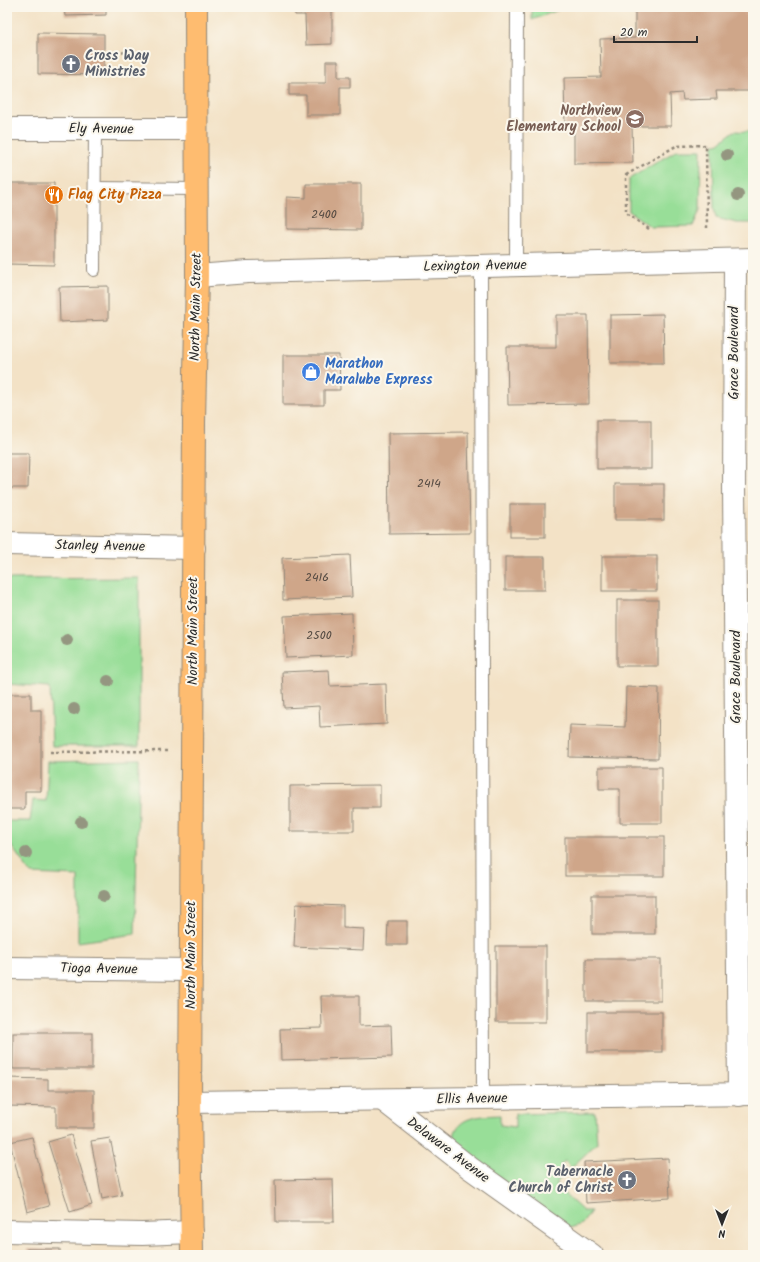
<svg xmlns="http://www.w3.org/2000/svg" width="760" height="1262" font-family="Kalam,sans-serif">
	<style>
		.green { fill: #98de98; stroke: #628462 }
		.building { fill: #cfa689 }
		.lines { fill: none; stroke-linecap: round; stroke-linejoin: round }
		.lane-casing { stroke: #8f8678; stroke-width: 14 }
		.street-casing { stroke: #8f8678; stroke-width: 24 }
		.primary-casing { stroke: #8f8678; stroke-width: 24 }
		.path { stroke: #8f8678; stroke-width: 2.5; stroke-dasharray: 3 3; stroke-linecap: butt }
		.lane { stroke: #fff; stroke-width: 12 }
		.street { stroke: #fff; stroke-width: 22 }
		.primary { stroke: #febc70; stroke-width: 22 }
		.tree { fill: #949680 }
		.labels { text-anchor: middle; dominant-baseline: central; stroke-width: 4; stroke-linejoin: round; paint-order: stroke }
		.number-label { font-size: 12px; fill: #544a42 }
		.worship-label { font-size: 14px; font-weight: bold; fill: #5b616d; stroke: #fbf7ec; text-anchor: start }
		.education-label { font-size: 14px; font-weight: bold; fill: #785e54; stroke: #fbf7ec; text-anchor: end }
		.street-label { font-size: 14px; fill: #2b2b2b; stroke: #fbf7ec }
		.food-label { font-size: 14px; font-weight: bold; fill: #c56008; stroke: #fbf7ec; text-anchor: start }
		.shop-label { font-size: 14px; font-weight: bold; fill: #366cbe; stroke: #fbf7ec; text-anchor: start }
	</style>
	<rect width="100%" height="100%" fill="#fbf7ec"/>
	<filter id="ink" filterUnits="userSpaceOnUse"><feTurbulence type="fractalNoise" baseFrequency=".025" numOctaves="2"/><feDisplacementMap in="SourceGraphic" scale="8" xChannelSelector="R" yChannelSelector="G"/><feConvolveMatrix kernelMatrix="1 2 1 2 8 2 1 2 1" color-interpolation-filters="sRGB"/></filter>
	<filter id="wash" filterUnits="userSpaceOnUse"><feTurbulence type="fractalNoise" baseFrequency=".012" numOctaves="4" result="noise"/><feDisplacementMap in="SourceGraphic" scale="16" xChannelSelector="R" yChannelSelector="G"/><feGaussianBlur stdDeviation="0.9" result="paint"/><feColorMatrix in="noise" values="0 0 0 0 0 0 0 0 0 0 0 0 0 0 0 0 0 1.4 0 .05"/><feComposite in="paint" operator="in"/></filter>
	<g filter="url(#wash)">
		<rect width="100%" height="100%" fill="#f3e2c6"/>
		<g class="green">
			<polygon points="532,7 566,7 532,20"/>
			<polygon points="734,131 753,132 753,223 737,223 716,218 714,207 713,145 719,143"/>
			<polygon points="677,150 701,150 700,210 693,226 651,227 629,211 629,179"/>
			<polygon points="139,578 139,746 52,746 50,687 7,684 7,579"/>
			<polygon points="139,759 135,934 78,942 78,876 31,874 7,840 7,821 30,821 33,800 46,801 48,761"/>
			<path d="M 595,1112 L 597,1143 L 571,1168 L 565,1161 L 560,1165 L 567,1171 L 557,1182 L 558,1188 L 583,1211 L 591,1211 L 582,1224 L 570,1228 L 456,1150 C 455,1146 454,1141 454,1138 C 456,1115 483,1116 500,1115 L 500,1125 L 515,1127 L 515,1114 Z"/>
		</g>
		<g id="blocks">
			<g class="building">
				<polygon points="64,7 106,7 106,15 65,16"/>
				<polygon points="294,7 332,7 332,44 306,45 305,15 295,15"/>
				<polygon points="635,7 753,7 753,91 716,91 717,99 683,100 682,93 670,94 671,126 632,126 633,163 574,164 574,126 565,126 564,78 601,77 600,39 635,38"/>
				<polygon points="38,33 104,34 104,75 38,74"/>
				<polygon points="326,61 338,61 338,77 350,77 350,87 340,87 340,115 306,115 306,95 289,95 289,83 326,83"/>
				<polygon points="7,183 54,183 54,265 7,264"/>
				<polygon points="306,184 361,184 361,230 287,229 287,197 306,198"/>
				<polygon points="108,286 108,320 60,322 59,287"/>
				<polygon points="663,314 664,363 610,363 610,315"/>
				<polygon points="556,315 588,315 589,404 508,405 507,347 556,347"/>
				<polygon points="283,355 339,355 340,390 324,390 324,405 283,405"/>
				<rect x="597" y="420" width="54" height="49"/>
				<polygon points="468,432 470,533 389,534 388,433"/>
				<polygon points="7,453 29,453 28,488 7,488"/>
				<rect x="615" y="484" width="49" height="36"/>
				<rect x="510" y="504" width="35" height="33"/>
				<polygon points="350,555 352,597 283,600 282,558"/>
				<rect x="602" y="556" width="55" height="35"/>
				<rect x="505" y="557" width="40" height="33"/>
				<rect x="617" y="600" width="41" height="66"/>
				<polygon points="352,613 353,655 286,658 284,616"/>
				<polygon points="329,670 330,686 386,684 387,724 320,727 319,706 284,708 282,672"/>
				<polygon points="626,687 659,688 658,759 569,757 570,725 625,727"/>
				<polygon points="7,694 31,694 31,710 41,710 41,791 25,791 25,809 7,809"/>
				<polygon points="599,767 662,767 662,823 620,823 620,789 599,789"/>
				<polygon points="380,785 380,808 354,808 354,831 290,831 290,786"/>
				<rect x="565" y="837" width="99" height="39"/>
				<rect x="592" y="895" width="63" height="39"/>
				<polygon points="296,904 343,906 343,928 364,929 363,950 294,947"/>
				<polygon points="388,921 407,921 407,945 387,945"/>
				<rect x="496" y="946" width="50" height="76"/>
				<rect x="586" y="959" width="75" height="42"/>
				<polygon points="321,996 359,996 359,1026 391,1025 392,1057 281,1060 280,1029 322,1028"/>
				<rect x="588" y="1012" width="74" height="40"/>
				<rect x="13" y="1033" width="79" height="36"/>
				<polygon points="7,1078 48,1079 48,1090 94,1090 94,1128 56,1128 56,1107 7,1106"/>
				<polygon points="71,1135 92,1205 70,1212 48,1142"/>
				<polygon points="32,1137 49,1206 27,1212 10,1142"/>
				<polygon points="110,1138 122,1195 102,1199 91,1141"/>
				<polygon points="668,1158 670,1198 586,1203 584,1162"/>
				<polygon points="333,1179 334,1222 276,1222 275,1180"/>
				<rect x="27" y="1249" width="33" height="6"/>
			</g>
		</g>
	</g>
	<g filter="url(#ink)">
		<use href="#blocks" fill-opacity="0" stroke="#8f8678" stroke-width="1"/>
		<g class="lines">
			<g class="lane-casing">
				<g id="lane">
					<polyline points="95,188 196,189"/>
					<polyline points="516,265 517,7"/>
					<polyline points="481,266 483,1099"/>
					<polyline points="94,270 95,129"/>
				</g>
			</g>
			<g class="street-casing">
				<g id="street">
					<polyline points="7,129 196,129"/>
					<polyline points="735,260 734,486 739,1095"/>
					<polyline points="197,276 248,272 753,259"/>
					<polyline points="7,544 194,548"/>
					<polyline points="7,968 191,970"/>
					<polyline points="383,1100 470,1168 592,1255"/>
					<polyline points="190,1102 753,1094"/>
					<polyline points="7,1231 142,1234 192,1232"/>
				</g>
			</g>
			<g class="primary-casing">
				<polyline id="primary" points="192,1255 190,1102 194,422 197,276 196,7"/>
			</g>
			<g class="path">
				<polyline points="104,53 147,52"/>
				<polyline points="649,229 626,213 626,175 676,146 706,145 707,228"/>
				<polyline points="50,752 168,751"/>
			</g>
			<use href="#lane" class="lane"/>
			<use href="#street" class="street"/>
			<use href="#primary" class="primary"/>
		</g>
		<g class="tree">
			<circle cx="727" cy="155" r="6"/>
			<circle cx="738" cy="195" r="6"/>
			<circle cx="67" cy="640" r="6"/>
			<circle cx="108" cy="681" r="6"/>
			<circle cx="74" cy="709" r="6"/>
			<circle cx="81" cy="822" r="6"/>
			<circle cx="26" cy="853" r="6"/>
			<circle cx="104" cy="896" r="6"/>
		</g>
	</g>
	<defs>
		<g id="church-disc" transform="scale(1)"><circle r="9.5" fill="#6b7280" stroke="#fbf7ec"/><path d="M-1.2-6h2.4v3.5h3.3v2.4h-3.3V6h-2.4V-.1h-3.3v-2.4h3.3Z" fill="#fff"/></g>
		<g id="school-disc" transform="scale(1)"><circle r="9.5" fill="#8d6e63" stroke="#fbf7ec"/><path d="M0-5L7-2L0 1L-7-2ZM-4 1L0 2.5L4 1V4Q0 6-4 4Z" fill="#fff"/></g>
		<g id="restaurant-disc" transform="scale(1)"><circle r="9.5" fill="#e8710a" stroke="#fbf7ec"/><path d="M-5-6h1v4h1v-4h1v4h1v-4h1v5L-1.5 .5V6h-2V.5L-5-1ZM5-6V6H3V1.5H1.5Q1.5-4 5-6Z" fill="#fff"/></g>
		<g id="shop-disc" transform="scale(1)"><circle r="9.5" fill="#3f7fe0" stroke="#fbf7ec"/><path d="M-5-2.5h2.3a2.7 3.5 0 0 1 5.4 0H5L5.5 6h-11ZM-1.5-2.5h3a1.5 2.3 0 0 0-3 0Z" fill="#fff"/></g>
	</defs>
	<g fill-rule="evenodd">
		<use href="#church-disc" x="71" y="64"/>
		<use href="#school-disc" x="635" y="119"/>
		<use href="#restaurant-disc" x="54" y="195"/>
		<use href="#shop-disc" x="311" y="372"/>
		<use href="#church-disc" x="627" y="1180"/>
	</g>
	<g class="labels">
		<g class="number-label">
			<text x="324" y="214">2400</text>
			<text x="429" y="483">2414</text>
			<text x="317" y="577">2416</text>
			<text x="319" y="635">2500</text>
		</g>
		<g class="worship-label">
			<text x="85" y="56">Cross Way<tspan x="85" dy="16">Ministries</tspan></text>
			<text x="613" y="1172" text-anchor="end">Tabernacle<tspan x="613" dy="16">Church of Christ</tspan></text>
		</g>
		<g class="education-label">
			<text x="621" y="111">Northview<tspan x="621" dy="16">Elementary School</tspan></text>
		</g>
		<g class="street-label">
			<text transform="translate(101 129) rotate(1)">Ely Avenue</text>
			<text transform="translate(475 266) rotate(-1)">Lexington Avenue</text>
			<text transform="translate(196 307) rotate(-89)">North Main Street</text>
			<text transform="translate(734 353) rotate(-90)">Grace Boulevard</text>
			<text transform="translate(100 546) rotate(1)">Stanley Avenue</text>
			<text transform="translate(193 631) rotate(-90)">North Main Street</text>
			<text transform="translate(736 677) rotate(-90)">Grace Boulevard</text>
			<text transform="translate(191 955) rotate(-90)">North Main Street</text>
			<text transform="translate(99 969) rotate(1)">Tioga Avenue</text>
			<text transform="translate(472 1099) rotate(-1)">Ellis Avenue</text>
			<text transform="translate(448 1150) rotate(37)">Delaware Avenue</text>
		</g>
		<g class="food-label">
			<text x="68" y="195">Flag City Pizza</text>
		</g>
		<g class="shop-label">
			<text x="325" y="364">Marathon<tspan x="325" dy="16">Maralube Express</tspan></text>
		</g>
	</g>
	<rect width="760" height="1262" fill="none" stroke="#fbf7ec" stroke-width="24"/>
	<g transform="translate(722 1224) rotate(180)" stroke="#fbf7ec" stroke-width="3" paint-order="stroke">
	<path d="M0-3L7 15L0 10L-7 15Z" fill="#2b2b2b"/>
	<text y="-6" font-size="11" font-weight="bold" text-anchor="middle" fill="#2b2b2b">N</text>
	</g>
	<path d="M614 36v6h83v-6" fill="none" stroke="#2b2b2b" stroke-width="2"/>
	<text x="620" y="36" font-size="12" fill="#2b2b2b" stroke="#fbf7ec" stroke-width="3" paint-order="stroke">20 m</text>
</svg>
